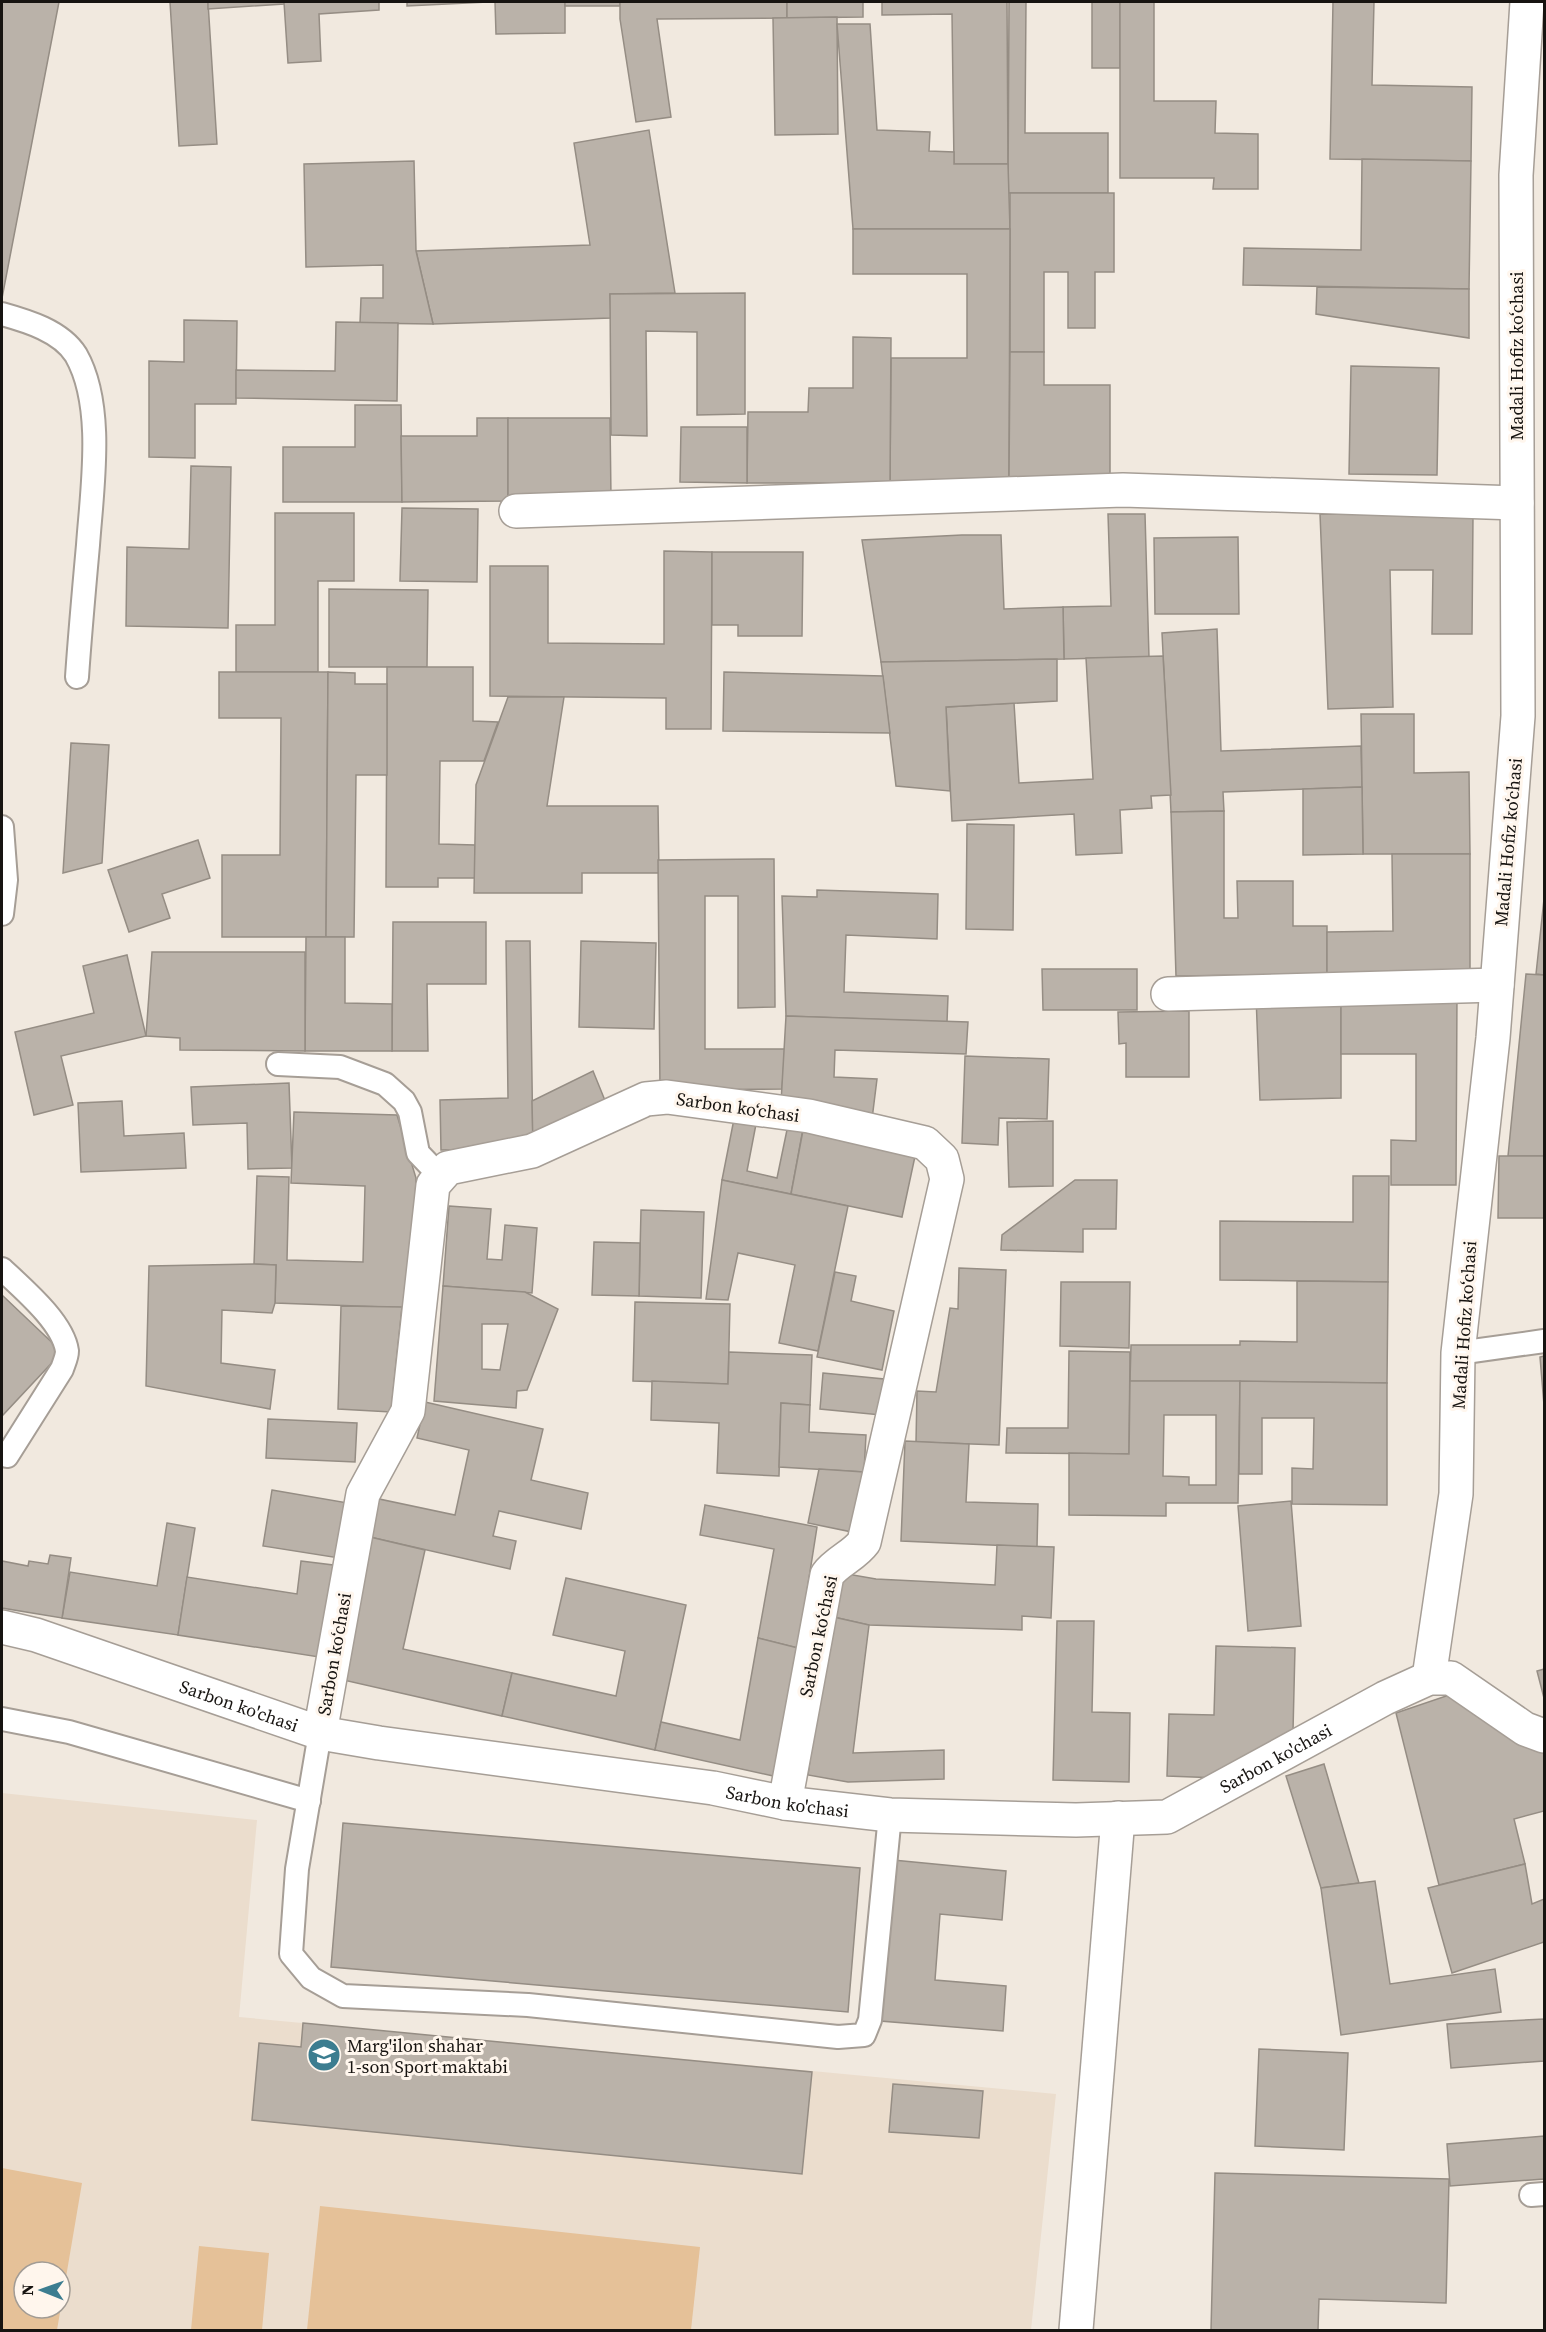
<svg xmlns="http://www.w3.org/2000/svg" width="1546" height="2332" font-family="'Source Serif 4',serif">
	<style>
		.built { fill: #ebddcd; fill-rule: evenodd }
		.green { fill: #e5c198; fill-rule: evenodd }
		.building { fill: #bab2a9; stroke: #958d84; stroke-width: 1.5; fill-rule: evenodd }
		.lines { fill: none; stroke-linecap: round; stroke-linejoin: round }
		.lane-casing { stroke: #a69e96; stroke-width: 26 }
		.street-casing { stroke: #a69e96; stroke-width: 36 }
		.lane { stroke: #fff; stroke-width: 22 }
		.street { stroke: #fff; stroke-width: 33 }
		.labels { text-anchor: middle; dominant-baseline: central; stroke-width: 6; stroke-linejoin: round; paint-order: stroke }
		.street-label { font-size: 18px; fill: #171411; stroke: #fff6ed }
		.poi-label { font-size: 18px; fill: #171411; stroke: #fff6ed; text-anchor: start }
	</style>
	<rect width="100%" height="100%" fill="#f1e9df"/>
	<path class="built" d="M 2,1793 L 257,1820 L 239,2017 L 1056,2094 L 1031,2330 L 2,2330 ZM 24,2272 L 60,2272 L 60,2308 L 24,2308 Z"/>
	<g class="green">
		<path d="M 2,2168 L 82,2183 L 57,2330 L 2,2330 ZM 24,2272 L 60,2272 L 60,2308 L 24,2308 Z"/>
		<polygon points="320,2206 700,2247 691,2330 307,2330"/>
		<polygon points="199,2246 269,2253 262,2330 191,2330"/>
	</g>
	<g class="building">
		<polygon points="2,2 59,2 2,298"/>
		<polygon points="170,2 208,2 217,144 179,146"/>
		<polygon points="208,2 284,2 284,4 208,9"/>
		<polygon points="284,2 379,2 379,10 319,14 321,61 288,63"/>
		<polygon points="407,2 488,2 407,6"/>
		<polygon points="495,2 565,2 565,33 496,34"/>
		<rect x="565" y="2" width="55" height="4"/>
		<polygon points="620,2 787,2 787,18 657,19 671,117 636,122 620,19"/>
		<polygon points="787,2 863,2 863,17 787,18"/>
		<polygon points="882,2 1007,2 1008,164 954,164 952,14 882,15"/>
		<polygon points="1009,2 1026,2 1025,133 1108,133 1108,193 1008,193"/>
		<rect x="1092" y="2" width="28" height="66"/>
		<polygon points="1120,2 1154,2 1154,101 1216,101 1215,133 1258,134 1258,189 1213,189 1214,178 1120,178"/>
		<polygon points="1333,2 1374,2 1372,85 1472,87 1471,161 1330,159"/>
		<polygon points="837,17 838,134 775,135 773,18"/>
		<polygon points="837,24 870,24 877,130 930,132 929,151 954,152 954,164 1008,164 1010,229 853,229"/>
		<polygon points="649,130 675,293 610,294 611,318 433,324 416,251 590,245 574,143"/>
		<polygon points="1362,159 1471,161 1469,289 1243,285 1244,248 1361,250"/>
		<polygon points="414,161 416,251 433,324 360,323 361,298 383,298 383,265 306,267 304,164"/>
		<polygon points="1010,193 1114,193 1114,272 1095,272 1095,328 1068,328 1068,272 1044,272 1044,352 1010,352"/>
		<polygon points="853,229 1010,229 1009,484 890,483 891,358 967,358 967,274 853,274"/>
		<polygon points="1317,287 1469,289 1469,338 1316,314"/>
		<polygon points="745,293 745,414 697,415 697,332 646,331 647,436 611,435 610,294"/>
		<polygon points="184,320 237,321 236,404 195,404 195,458 149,457 149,361 184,362"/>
		<polygon points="336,322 398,323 397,401 236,398 236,370 335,371"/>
		<polygon points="853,337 891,338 890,483 747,483 748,412 808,412 809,388 853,388"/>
		<polygon points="1010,352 1044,352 1044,385 1110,385 1110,477 1009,477"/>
		<polygon points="1351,366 1439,368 1437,475 1349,474"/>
		<polygon points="355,405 401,405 402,502 283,502 283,447 355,447"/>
		<polygon points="477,418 508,418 508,501 402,502 401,436 477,436"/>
		<polygon points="508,418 610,418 611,498 508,498"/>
		<polygon points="681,427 747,427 747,483 680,482"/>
		<polygon points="191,466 231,467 228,628 126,626 127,547 189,549"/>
		<polygon points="402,508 478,509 477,582 400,581"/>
		<polygon points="275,513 354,513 354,581 318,581 318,672 236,672 236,625 275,625"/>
		<polygon points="1108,514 1145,514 1149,657 1064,659 1063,607 1111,606"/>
		<polygon points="1320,514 1473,515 1472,634 1432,634 1433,570 1390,570 1393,707 1328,709"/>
		<polygon points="962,535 1001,535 1004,609 1063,607 1064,659 881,662 862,540"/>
		<polygon points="1238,537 1239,614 1155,614 1154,538"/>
		<polygon points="664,551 712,552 711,729 666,729 666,698 490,696 490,566 548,566 548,643 664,644"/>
		<polygon points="712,552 803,552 802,636 738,636 738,625 712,625"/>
		<polygon points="329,589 428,590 427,667 329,667"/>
		<polygon points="1217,629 1221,751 1361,746 1362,787 1223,792 1224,811 1171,812 1162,633"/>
		<polygon points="1163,656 1171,795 1151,796 1152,808 1120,810 1122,853 1076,855 1074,814 952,821 946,707 1014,703 1019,783 1093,779 1086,658"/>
		<polygon points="1057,659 1057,701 946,707 950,791 896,786 881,662"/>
		<polygon points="387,667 473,667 473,721 498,722 484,761 440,761 439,844 475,845 475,878 438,878 438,887 386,887"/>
		<polygon points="219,672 328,672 326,937 222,937 222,855 280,855 281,718 219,718"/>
		<polygon points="328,672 355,673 355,684 387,684 387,775 356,775 354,937 326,937"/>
		<polygon points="724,672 883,676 890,733 723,731"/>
		<polygon points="508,697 564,697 547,806 658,806 659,873 582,873 582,893 474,893 476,785"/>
		<polygon points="1361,714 1414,714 1414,773 1469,772 1470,854 1363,854"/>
		<polygon points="71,743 109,745 102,863 63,873"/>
		<polygon points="1362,787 1363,854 1303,855 1303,789"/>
		<polygon points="1224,811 1224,918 1238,918 1237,881 1293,881 1293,926 1327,926 1327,974 1176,976 1171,812"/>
		<polygon points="967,824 1014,825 1013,930 966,929"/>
		<polygon points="198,840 210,878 162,894 170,918 129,932 108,870"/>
		<polygon points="1392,854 1470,854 1470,973 1327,974 1327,932 1393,931"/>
		<polygon points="774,859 775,1007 738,1008 738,896 705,896 705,1049 785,1049 782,1089 660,1090 658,860"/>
		<polygon points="817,890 938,894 937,939 846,935 844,992 948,996 947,1022 786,1016 782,896 817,897"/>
		<polygon points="1544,899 1544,975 1536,974"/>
		<polygon points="393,922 486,922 486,984 427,984 428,1051 392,1051"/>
		<polygon points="306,937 345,937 345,1003 392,1004 392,1051 305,1051"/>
		<polygon points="506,941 530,941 533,1149 441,1150 440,1100 508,1098"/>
		<polygon points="581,941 656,943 654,1029 579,1027"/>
		<polygon points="152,952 305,952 305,1051 180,1050 180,1038 146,1036"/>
		<polygon points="127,955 146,1036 61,1056 73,1105 34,1115 15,1032 94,1013 83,966"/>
		<polygon points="1042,969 1137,969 1137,1010 1043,1010"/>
		<polygon points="1526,974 1544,975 1544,1156 1508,1156"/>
		<polygon points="1341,992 1341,1098 1260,1100 1256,996"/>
		<polygon points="1341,992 1457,992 1456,1185 1391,1185 1391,1140 1416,1141 1416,1054 1341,1054"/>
		<polygon points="1189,1011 1189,1077 1126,1077 1126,1043 1119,1044 1118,1012"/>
		<polygon points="786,1016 968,1022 966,1054 835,1050 834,1077 877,1079 872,1119 781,1103"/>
		<polygon points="965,1056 1049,1059 1047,1119 999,1118 998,1145 962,1143"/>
		<polygon points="593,1071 606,1103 533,1149 532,1101"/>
		<polygon points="289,1083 292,1168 248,1169 247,1123 193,1125 191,1087"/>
		<polygon points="122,1101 124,1136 184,1133 186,1168 81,1172 78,1103"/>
		<polygon points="294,1112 397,1115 416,1178 412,1308 275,1303 276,1265 254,1264 257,1176 289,1177 287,1260 363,1262 365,1186 291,1183"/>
		<polygon points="735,1114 757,1119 747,1171 777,1178 788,1125 803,1129 791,1194 722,1180"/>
		<polygon points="1053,1121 1053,1186 1009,1187 1007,1122"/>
		<polygon points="804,1125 917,1147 902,1217 791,1194"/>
		<polygon points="1499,1156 1544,1156 1544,1218 1498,1218"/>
		<polygon points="1353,1176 1389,1176 1388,1282 1220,1280 1220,1221 1353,1222"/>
		<polygon points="722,1180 848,1206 818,1351 779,1343 795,1265 738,1253 728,1300 706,1299"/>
		<polygon points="1075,1180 1117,1180 1116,1229 1083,1229 1083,1252 1001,1250 1002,1235"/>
		<polygon points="449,1206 491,1209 487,1259 502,1260 505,1225 537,1228 532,1293 443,1286"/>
		<polygon points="641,1210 704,1212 701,1298 639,1296"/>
		<polygon points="594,1242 640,1243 639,1296 592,1295"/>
		<polygon points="254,1264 276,1265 275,1303 272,1313 222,1310 221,1363 275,1370 270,1409 146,1386 149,1266"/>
		<polygon points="959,1268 1006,1270 999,1445 916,1442 917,1391 936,1392 950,1308 958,1309"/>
		<polygon points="835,1272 856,1276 851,1301 894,1311 882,1370 817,1357"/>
		<polygon points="1297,1281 1388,1282 1387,1383 1130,1381 1131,1345 1240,1345 1240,1341 1297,1342"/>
		<polygon points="1061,1282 1130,1282 1129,1348 1060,1346"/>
		<path d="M 443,1286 L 525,1292 L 558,1309 L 527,1390 L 517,1391 L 516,1408 L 434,1401 ZM 482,1324 L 508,1324 L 500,1370 L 482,1369 Z"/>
		<polygon points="2,1295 62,1352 2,1416"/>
		<polygon points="635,1302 730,1304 728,1384 633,1381"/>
		<polygon points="341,1306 402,1307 391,1412 338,1409"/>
		<polygon points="1069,1351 1130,1352 1129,1454 1006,1453 1007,1428 1068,1428"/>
		<polygon points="729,1352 812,1355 810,1405 781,1403 779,1476 717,1473 719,1423 651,1420 652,1381 728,1384"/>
		<polygon points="1544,1356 1544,1405 1540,1357"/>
		<polygon points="823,1373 884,1379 881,1415 820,1409"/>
		<path d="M 1130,1381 L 1240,1381 L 1238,1503 L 1166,1503 L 1166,1516 L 1069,1515 L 1069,1453 L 1129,1454 ZM 1164,1415 L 1216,1415 L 1216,1485 L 1189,1485 L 1189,1477 L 1163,1476 Z"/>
		<polygon points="1240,1381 1387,1383 1387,1505 1292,1504 1292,1468 1313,1469 1314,1418 1262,1418 1262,1474 1239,1474"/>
		<polygon points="425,1402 543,1429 531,1480 588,1493 581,1529 499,1511 493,1536 516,1541 510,1569 370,1537 379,1499 455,1515 469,1450 417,1438"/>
		<polygon points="781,1403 810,1405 809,1432 866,1435 864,1472 779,1467"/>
		<polygon points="268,1419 357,1423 355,1462 266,1458"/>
		<polygon points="905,1441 969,1444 966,1502 1038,1504 1037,1547 901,1541"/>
		<polygon points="819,1469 864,1472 852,1532 808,1523"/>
		<polygon points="272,1490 348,1503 339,1558 263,1546"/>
		<polygon points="1291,1501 1301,1626 1248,1631 1238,1506"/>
		<polygon points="705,1505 817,1527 798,1648 758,1638 774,1549 700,1535"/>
		<polygon points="167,1523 195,1528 178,1635 62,1618 70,1572 157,1586"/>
		<polygon points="370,1537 425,1550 403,1649 512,1673 502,1716 339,1679"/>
		<polygon points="997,1545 1054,1547 1051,1618 1022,1616 1022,1630 869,1625 829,1616 836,1572 876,1579 995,1585"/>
		<polygon points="50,1555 71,1558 62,1618 2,1608 2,1561 28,1566 29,1561 48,1564"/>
		<polygon points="301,1561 333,1565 319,1657 178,1635 187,1577 297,1594"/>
		<polygon points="566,1578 686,1605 655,1750 502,1716 512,1673 616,1696 625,1651 553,1635"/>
		<polygon points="829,1616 869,1625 853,1753 944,1750 944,1779 848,1782 808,1775"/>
		<polygon points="1057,1621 1094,1621 1092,1712 1130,1713 1129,1782 1053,1780"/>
		<polygon points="758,1638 798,1648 778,1777 655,1750 661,1722 740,1740"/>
		<polygon points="1216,1646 1295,1648 1293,1731 1219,1778 1167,1776 1169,1714 1214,1715"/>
		<polygon points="1544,1669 1544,1698 1537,1671"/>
		<polygon points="1449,1695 1544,1744 1544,1811 1514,1819 1525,1864 1439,1885 1396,1713"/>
		<polygon points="1324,1764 1359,1883 1321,1888 1286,1776"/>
		<polygon points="343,1823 860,1868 848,2012 331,1967"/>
		<polygon points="893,1860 1006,1871 1002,1920 940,1914 935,1980 1006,1986 1003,2031 880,2021"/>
		<polygon points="1525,1864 1532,1904 1544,1899 1544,1942 1452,1973 1428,1888"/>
		<polygon points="1375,1881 1390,1984 1495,1969 1501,2012 1341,2035 1321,1888"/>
		<polygon points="1544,2019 1544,2061 1451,2068 1447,2024"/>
		<polygon points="303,2023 812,2072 802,2174 252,2120 259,2043 301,2047"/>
		<polygon points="1259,2049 1348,2053 1344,2150 1255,2146"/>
		<polygon points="893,2084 983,2091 979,2138 889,2132"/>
		<polygon points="1544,2136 1544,2179 1450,2186 1447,2144"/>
		<polygon points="1215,2173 1449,2179 1446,2303 1319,2299 1318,2330 1211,2330"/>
	</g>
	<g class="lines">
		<g class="lane-casing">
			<g id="lane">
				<path d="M 2,314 C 27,321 61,331 76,355 C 105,406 92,488 88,545 C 84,589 80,633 77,677"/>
				<polyline points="2,827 6,880 2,914"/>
				<polyline points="278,1064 340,1067 385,1084 404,1101 410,1112 418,1153 440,1176"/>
				<path d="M 2,1269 C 22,1288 63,1322 67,1351 C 67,1357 64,1363 62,1369 L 7,1456"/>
				<polyline points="1458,1353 1544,1341"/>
				<polyline points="2,1719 69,1732 309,1801"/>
				<polyline points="320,1733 297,1869 291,1954 311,1978 343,1996 528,2005 838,2037 864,2035 870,2020 890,1815"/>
				<polyline points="1531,2195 1544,2194"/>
			</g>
		</g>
		<g class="street-casing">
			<g id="street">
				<polyline points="516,511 1123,490 1517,503"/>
				<polyline points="1168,994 1497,985"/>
				<path id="s1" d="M 2,1627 L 36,1635 L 320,1733 L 379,1743 L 713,1788 L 785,1803 L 890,1815 L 1076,1820 L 1167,1817 L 1385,1698 L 1429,1678 L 1451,1678 L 1525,1729 L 1544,1736"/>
				<polyline points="1429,1678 1456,1494 1458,1353 1493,1038 1518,716 1516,175 1527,2"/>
				<path d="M 320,1733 L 363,1494 L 408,1411 L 433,1185 L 448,1168 L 532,1151 L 646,1099 L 667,1097 L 809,1116 L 925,1143 L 942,1159 L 947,1179 L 864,1542 C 854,1556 837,1561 827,1575 L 785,1803"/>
				<polyline points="1076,2330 1118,1818"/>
			</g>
		</g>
		<use href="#lane" class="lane"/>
		<use href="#street" class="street"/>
	</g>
	<defs>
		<g id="school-disc" transform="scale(1.725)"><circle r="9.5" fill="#3c7d90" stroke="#fff6ed"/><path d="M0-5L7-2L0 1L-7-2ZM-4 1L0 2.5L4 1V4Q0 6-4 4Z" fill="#fff"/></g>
	</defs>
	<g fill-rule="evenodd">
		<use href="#school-disc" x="324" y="2055"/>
	</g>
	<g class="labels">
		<g class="street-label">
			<text transform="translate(1516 356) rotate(-90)">Madali Hofiz koʻchasi</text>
			<text transform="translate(1508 842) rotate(-85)">Madali Hofiz koʻchasi</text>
			<text transform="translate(738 1107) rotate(8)">Sarbon koʻchasi</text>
			<text transform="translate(1464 1325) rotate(-86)">Madali Hofiz koʻchasi</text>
			<text transform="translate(818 1636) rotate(-78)">Sarbon koʻchasi</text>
			<text transform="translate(334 1654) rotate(-80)">Sarbon koʻchasi</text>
			<text stroke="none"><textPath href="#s1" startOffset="250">Sarbon ko'chasi</textPath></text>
			<text stroke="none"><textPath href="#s1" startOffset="1312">Sarbon ko'chasi</textPath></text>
			<text stroke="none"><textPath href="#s1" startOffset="808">Sarbon ko'chasi</textPath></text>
		</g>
		<g class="poi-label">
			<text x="347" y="2045">Marg'ilon shahar<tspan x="347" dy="21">1-son Sport maktabi</tspan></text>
		</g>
	</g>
	<rect width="1546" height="2332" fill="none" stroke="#171411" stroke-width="6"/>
	<g transform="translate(42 2290) rotate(271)"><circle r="28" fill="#fff6ed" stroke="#a29c95" stroke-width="1.5"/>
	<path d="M0-4.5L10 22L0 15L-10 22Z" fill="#3c7d90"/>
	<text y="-9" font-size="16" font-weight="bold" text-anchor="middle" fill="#171411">N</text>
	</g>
</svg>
